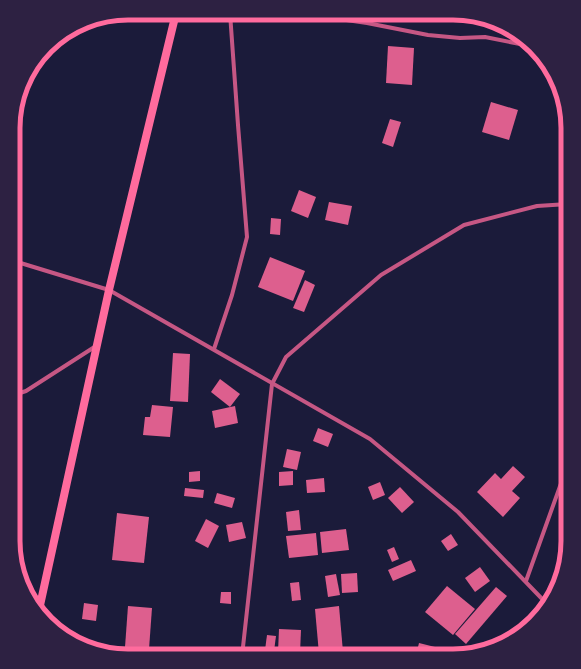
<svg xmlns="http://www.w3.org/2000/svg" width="581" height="669" font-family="Karla,sans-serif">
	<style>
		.building { fill: #dd5f8e }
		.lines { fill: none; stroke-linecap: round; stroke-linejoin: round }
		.minor { stroke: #c65784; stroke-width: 4 }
		.secondary { stroke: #ff6b9d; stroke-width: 8 }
		.rim { fill: none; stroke: #ff6b9d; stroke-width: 5 }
	</style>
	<rect width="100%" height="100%" fill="#1b1b3a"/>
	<g class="building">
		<polygon points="388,46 414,48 412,85 386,83"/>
		<polygon points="491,102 518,110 509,140 482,132"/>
		<polygon points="390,119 401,122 393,147 382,143"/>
		<polygon points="299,190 316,197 308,218 291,211"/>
		<polygon points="329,202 352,206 348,225 325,220"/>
		<polygon points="271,218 281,219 280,235 270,234"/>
		<polygon points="270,257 305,271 293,301 258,287"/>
		<polygon points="305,280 315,285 304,312 293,308"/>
		<polygon points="173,353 190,354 188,402 170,401"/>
		<polygon points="220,379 240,394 230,407 211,392"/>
		<polygon points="152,405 173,407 170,437 143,435 145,417 150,417"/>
		<polygon points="235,406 238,423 215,428 212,411"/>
		<polygon points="318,428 333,434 328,447 313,441"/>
		<polygon points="287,449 301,452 297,470 283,467"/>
		<polygon points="513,466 525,477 512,491 520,498 503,517 477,492 495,473 501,479"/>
		<polygon points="200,471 200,481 189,482 189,472"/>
		<polygon points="293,471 293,485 279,486 279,472"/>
		<polygon points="324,478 325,492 307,493 306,480"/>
		<polygon points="380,482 385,495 373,500 368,487"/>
		<polygon points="400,487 414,502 402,513 388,498"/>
		<polygon points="185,488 204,490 203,498 184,496"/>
		<polygon points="217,493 235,498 232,508 214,503"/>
		<polygon points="299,510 301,530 288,531 286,512"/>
		<polygon points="117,513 149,517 144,563 112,560"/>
		<polygon points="206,519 219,526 208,548 195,541"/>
		<polygon points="242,522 246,538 229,542 226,525"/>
		<polygon points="346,529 349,550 322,553 320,532"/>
		<polygon points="316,533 318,555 289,558 286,536"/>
		<polygon points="451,534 458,545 448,551 441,541"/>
		<polygon points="394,547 399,559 392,562 387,550"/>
		<polygon points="411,560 416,571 393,581 388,570"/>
		<polygon points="480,567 490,581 475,592 465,578"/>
		<polygon points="357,573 358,592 342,593 341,574"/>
		<polygon points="336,574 340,595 328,597 325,576"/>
		<polygon points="299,582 301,600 292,601 290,583"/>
		<polygon points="447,586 475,609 453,635 425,612"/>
		<polygon points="496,587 507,596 466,644 455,634"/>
		<polygon points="221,592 231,592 231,604 220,603"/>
		<polygon points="84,603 98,605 96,621 82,619"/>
		<polygon points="128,606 152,608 149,649 125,647"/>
		<polygon points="339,606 343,652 319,654 315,609"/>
		<polygon points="279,629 301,630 300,653 278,652"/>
		<polygon points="267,635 276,636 274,651 265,650"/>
		<polygon points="419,643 439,648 437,656 416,655"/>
		<polygon points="480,644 484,649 471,653"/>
		<polygon points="215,647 228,647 227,656 215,656"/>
	</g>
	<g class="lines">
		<g class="minor">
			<polyline points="305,14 367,23 428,35 460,38 485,37 520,44 528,44"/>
			<polyline points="14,261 109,290 370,439 458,512 547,604"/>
			<polyline points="214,349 232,295 247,237 238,125 230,13"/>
			<polyline points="14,395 26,391 96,346"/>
			<polyline points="526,581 568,464"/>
			<polyline points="242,656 272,384 286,357 381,275 464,225 537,206 568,204"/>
		</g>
		<polyline class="secondary" points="39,610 109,290 176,13"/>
	</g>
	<path d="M0 0H581V669H0ZM128 20H453A108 108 0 0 1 561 128V541A108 108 0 0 1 453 649H128A108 108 0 0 1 20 541V128A108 108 0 0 1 128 20Z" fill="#2d2142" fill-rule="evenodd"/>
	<path class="rim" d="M128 20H453A108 108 0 0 1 561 128V541A108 108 0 0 1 453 649H128A108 108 0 0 1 20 541V128A108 108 0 0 1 128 20Z"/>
</svg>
